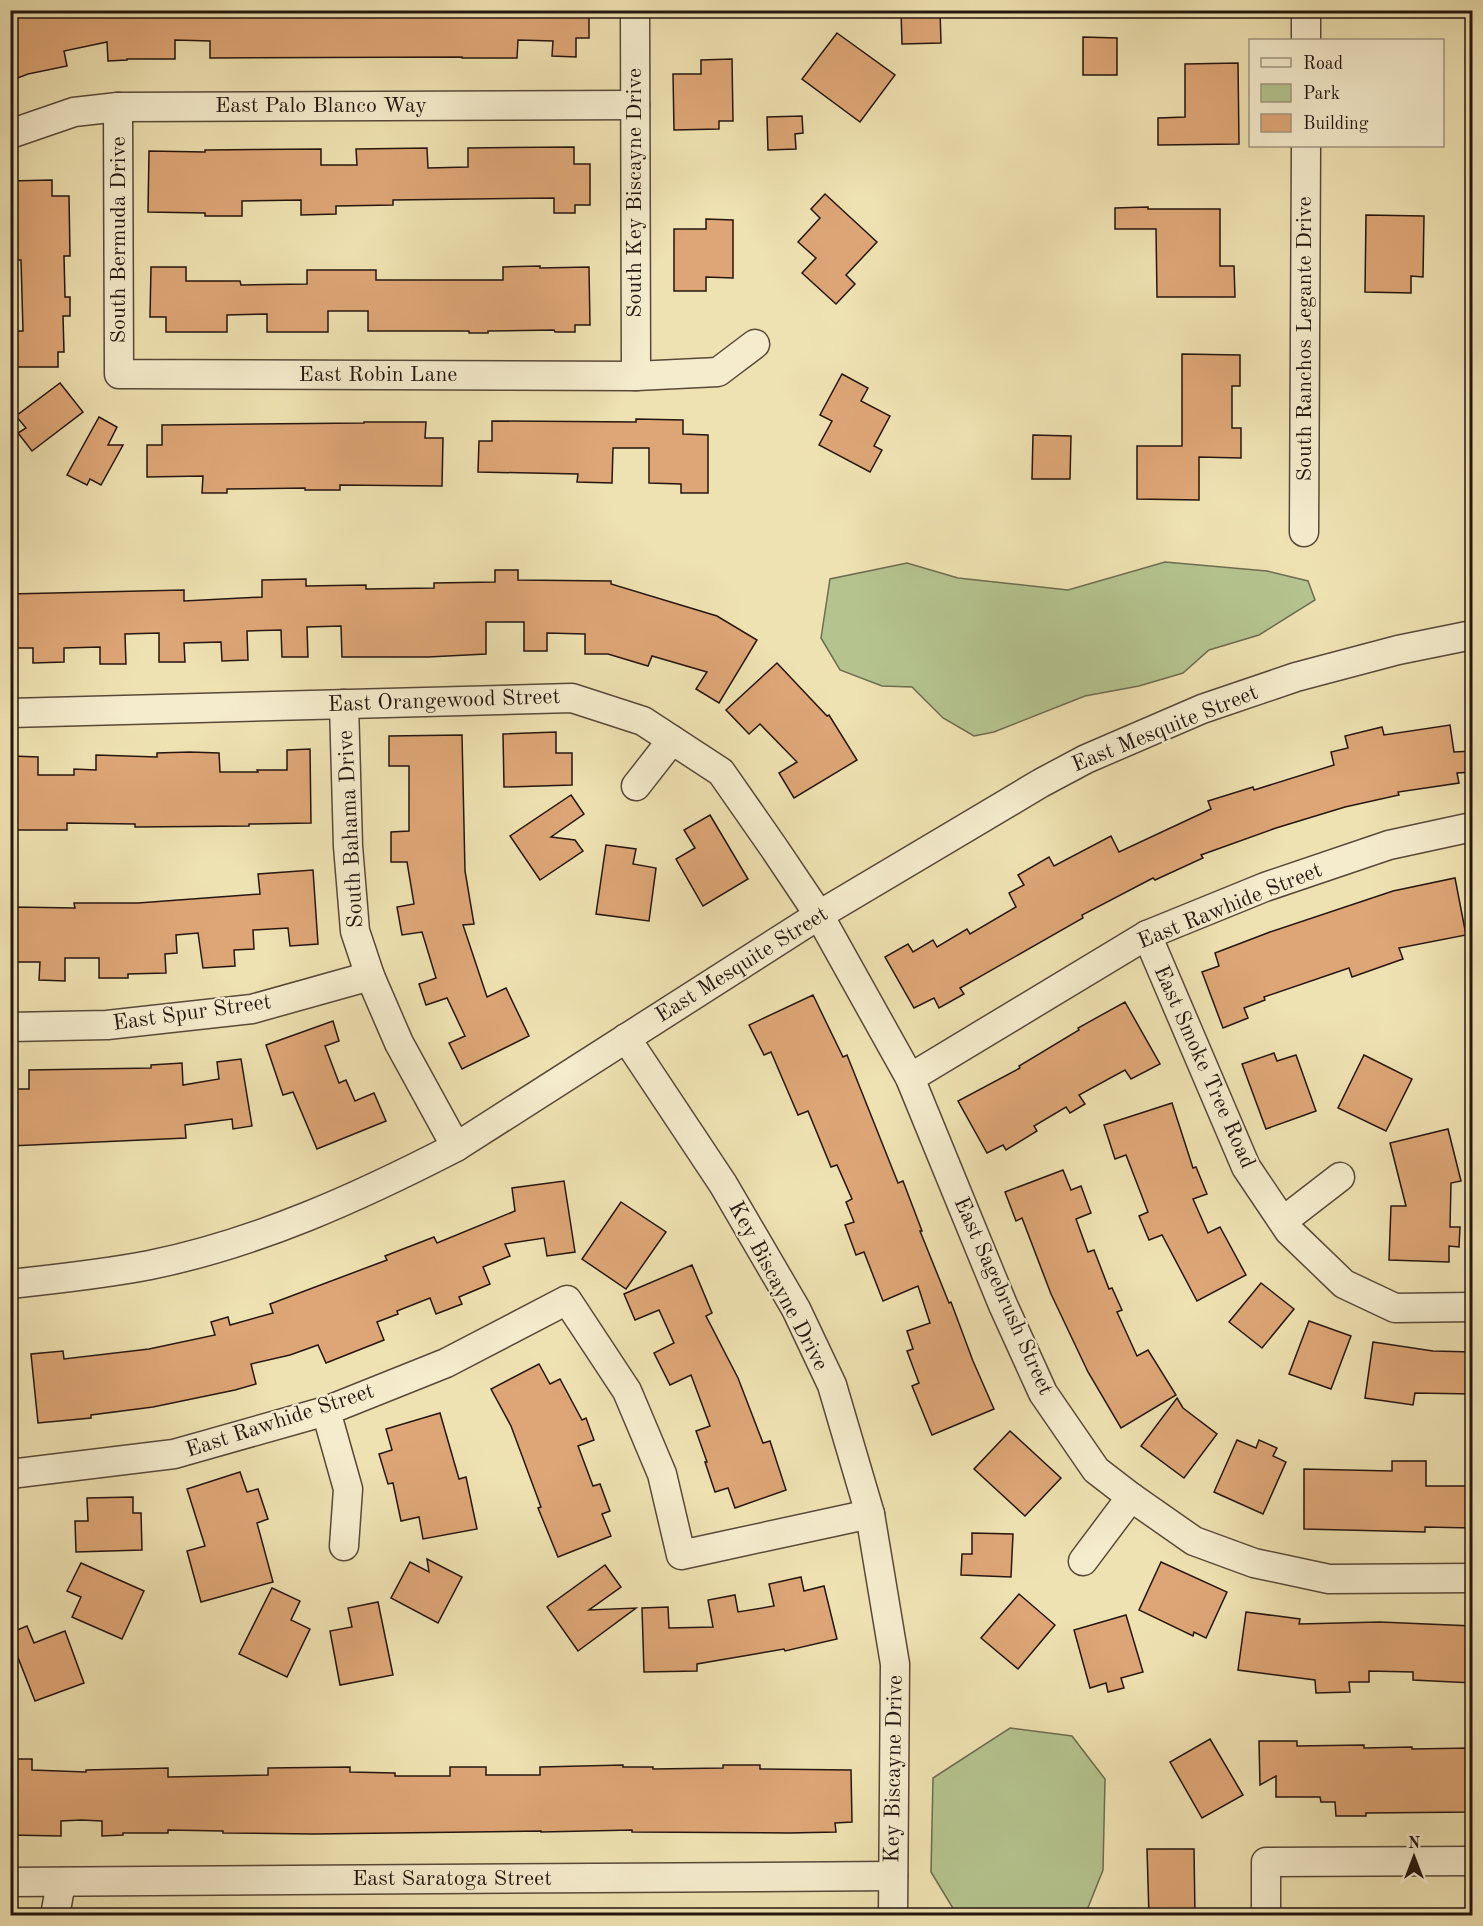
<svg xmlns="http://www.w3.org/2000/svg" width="1483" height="1926" font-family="'Old Standard TT',serif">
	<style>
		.green { fill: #b5c48f; stroke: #6d6d4f; stroke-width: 1.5 }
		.building { fill: #dea676; stroke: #25160f; stroke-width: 1.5 }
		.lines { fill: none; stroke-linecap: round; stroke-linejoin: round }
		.minor-casing { stroke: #584938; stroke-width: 31 }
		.minor { stroke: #f5eccd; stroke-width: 28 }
		.labels { text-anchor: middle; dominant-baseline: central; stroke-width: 4.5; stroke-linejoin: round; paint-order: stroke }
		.street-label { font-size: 22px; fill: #25160f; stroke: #f5eccd }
	</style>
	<rect width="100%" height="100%" fill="#efe2b2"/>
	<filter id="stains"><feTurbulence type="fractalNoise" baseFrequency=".00333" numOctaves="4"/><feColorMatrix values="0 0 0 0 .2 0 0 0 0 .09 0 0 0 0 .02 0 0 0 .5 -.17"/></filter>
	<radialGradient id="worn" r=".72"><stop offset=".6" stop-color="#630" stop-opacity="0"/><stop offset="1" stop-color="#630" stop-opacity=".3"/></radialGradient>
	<g class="green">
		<polygon points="1165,562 1267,571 1308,581 1315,600 1259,635 1209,650 1183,673 1139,686 1085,696 994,732 974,736 943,718 912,687 882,686 840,670 821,638 830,579 907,563 958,578 1068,590"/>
		<polygon points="1010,1728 1072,1736 1105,1779 1103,1870 1085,1915 957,1915 931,1872 933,1778"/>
	</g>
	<g class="building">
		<polygon points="10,10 589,10 589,38 576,38 576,57 552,56 553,41 518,40 517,58 462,58 462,57 210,58 210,41 175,40 175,59 127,59 127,60 108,61 107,42 64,51 67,66 28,74 10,81"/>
		<polygon points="901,10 940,10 941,43 902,44"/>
		<polygon points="837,33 895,75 860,122 802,79"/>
		<polygon points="1083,37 1117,38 1117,75 1083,75"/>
		<polygon points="732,59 733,121 719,121 719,129 674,130 673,74 701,74 701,60"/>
		<polygon points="1238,63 1239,144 1158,145 1158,118 1185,117 1185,64"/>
		<polygon points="802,116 803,133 795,134 796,149 768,150 767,117"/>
		<polygon points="574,147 574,164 590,164 590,205 575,205 575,213 554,213 554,198 393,200 393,205 336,206 336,214 301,215 301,200 242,201 242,216 205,216 205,213 148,212 149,151 205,152 205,150 321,149 321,165 357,165 356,149 427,148 428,168 468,167 468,148"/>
		<polygon points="52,180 52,196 69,196 70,256 64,256 65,297 70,297 70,316 63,316 64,352 58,352 58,367 13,367 13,356 10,356 10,331 23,331 21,260 10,260 10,181"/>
		<polygon points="825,194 877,242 846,275 855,284 836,304 802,273 816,258 798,242 820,218 811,209"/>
		<polygon points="1148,207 1148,209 1220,209 1220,266 1234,266 1235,297 1157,297 1156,229 1115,229 1115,208"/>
		<polygon points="1366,215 1424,216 1423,277 1411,276 1411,293 1365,292"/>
		<polygon points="706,219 733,220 733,278 706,277 706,291 674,291 674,229 706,229"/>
		<polygon points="540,266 540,268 589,267 590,325 575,325 575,332 555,332 554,330 488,331 488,333 469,333 469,331 368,331 368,311 328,311 328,332 267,332 267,314 227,315 227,332 166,332 166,317 150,317 151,267 186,267 186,281 240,281 241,285 307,284 307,270 376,270 376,280 503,280 503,267"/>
		<polygon points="1182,354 1240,355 1240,386 1232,386 1232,428 1241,428 1241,458 1199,457 1199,500 1137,499 1137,446 1182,446"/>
		<polygon points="842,374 868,388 861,401 890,416 874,446 882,450 870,472 819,445 832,421 820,415"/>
		<polygon points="60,383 83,412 32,451 18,433 26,428 16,416"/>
		<polygon points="99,417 117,427 108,445 123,445 101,485 90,479 87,485 67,475"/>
		<polygon points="636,419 683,420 683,434 708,435 708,493 681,493 681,484 649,483 649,448 613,448 612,483 577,482 578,474 478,472 479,441 492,441 492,421 636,422"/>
		<polygon points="364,422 426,422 425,438 443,438 442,486 340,485 340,490 305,490 305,488 227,489 227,493 202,493 203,476 147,477 147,445 162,445 162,425 364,423"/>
		<polygon points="1033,435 1071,436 1070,479 1032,479"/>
		<polygon points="495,570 518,570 518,580 611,581 611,584 717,616 757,640 719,703 696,689 707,672 652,656 648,666 608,654 585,654 585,634 547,633 547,651 524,651 524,622 486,622 486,654 428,657 342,657 341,626 307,627 308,657 282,657 281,630 247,631 248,660 222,661 221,642 184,643 185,662 159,662 159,633 125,634 126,664 100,664 100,647 64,648 64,662 33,663 33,648 11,648 10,594 184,590 184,601 262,597 262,580 306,579 306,586 366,585 366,589 434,588 434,583 495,582"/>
		<polygon points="777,663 827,716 829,715 857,760 794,798 779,773 797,762 760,724 749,734 726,710"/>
		<polygon points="1450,725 1454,752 1473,751 1473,772 1457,773 1459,783 1398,792 1399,795 1345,807 1276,828 1201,855 1203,858 1155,880 1153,878 1082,915 1083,918 960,988 964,994 939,1008 934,998 914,1008 885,957 908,944 913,952 933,940 937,947 967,929 970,934 1016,907 1009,893 1024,885 1018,875 1049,857 1054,866 1111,836 1119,852 1211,809 1208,801 1253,787 1254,790 1334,765 1331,752 1348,748 1345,736 1382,727 1384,735"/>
		<polygon points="556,732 556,753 572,753 572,785 504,787 503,734"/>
		<polygon points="462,735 465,871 474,924 463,925 487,997 506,988 529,1036 462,1069 449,1043 465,1036 447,998 426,1005 419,984 436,978 422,932 402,935 397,907 414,904 407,862 391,862 391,832 409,831 409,766 389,766 389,736"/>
		<polygon points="310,749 311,823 249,824 249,826 135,827 135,824 67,823 67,830 12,830 13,756 38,757 38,775 74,775 74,769 96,770 96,755 157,757 157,753 190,752 219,753 220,772 258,772 257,770 287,770 287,750"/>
		<polygon points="571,795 584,814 551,837 575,840 583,851 540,880 510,836"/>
		<polygon points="710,815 748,879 703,906 676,859 695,848 684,830"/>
		<polygon points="606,845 636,849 633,864 656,868 649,921 596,914"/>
		<polygon points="313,870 318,944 290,946 288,928 253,930 254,949 234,950 235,966 203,968 198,933 176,935 177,953 165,954 166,973 128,974 128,978 99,978 99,958 65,958 65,981 39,980 40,962 13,962 14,907 75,908 74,903 138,903 260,894 258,874"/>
		<polygon points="1455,878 1466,935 1399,948 1403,959 1352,977 1349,968 1264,997 1265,1000 1244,1008 1248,1018 1223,1028 1202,972 1219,966 1215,953 1270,932 1393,891"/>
		<polygon points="813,995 843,1057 847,1055 898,1183 903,1181 922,1231 920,1231 949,1303 951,1302 973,1361 994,1409 932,1435 912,1386 919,1383 907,1351 913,1349 907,1331 930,1323 918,1286 883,1301 864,1252 856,1255 845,1225 854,1222 846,1202 852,1199 837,1165 831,1167 808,1111 798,1115 771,1052 764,1055 749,1025"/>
		<polygon points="1125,1002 1160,1064 1131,1079 1125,1070 1079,1095 1085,1104 1070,1113 1066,1107 1034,1126 1037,1131 1006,1150 1003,1145 987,1153 958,1101 1020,1068 1019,1066 1079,1030 1078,1028"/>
		<polygon points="333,1021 339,1041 325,1046 339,1083 346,1080 355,1101 374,1093 386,1121 317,1149 293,1092 283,1095 266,1045"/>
		<polygon points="1274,1053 1277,1061 1296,1055 1316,1111 1266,1129 1242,1064"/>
		<polygon points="1364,1055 1412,1079 1386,1131 1338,1108"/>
		<polygon points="241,1059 252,1126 233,1129 232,1119 185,1125 186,1138 10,1146 10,1089 29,1089 29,1070 151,1068 151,1065 182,1063 183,1085 219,1079 217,1062"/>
		<polygon points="1172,1103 1193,1168 1196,1167 1207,1194 1193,1199 1208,1233 1220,1227 1246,1275 1197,1301 1162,1235 1149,1240 1139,1216 1148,1212 1126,1155 1115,1159 1104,1125"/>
		<polygon points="1448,1129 1461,1181 1451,1183 1450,1227 1460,1227 1459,1247 1449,1246 1449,1262 1389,1260 1391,1206 1406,1206 1390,1143"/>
		<polygon points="1063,1170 1071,1190 1081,1186 1091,1213 1076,1219 1088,1252 1094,1250 1109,1289 1112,1288 1122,1310 1117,1312 1137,1356 1148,1350 1176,1395 1121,1428 1088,1372 1051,1294 1022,1218 1016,1221 1005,1192"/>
		<polygon points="564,1181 575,1252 547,1256 544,1238 505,1244 510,1256 483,1267 490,1284 459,1297 462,1304 436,1314 430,1298 397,1311 398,1314 377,1322 384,1340 326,1363 318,1345 290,1355 251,1364 256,1384 235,1390 153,1407 91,1415 91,1418 38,1423 31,1354 63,1351 64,1359 149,1349 215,1335 211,1322 228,1317 230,1325 273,1313 270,1304 387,1260 385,1256 434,1237 437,1243 515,1211 512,1188"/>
		<polygon points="621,1202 666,1232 626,1289 582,1259"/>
		<polygon points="692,1265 712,1313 706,1316 738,1378 763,1443 770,1441 786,1490 735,1508 728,1488 715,1492 705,1462 707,1462 696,1431 710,1426 691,1375 670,1385 654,1353 674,1343 659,1310 635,1320 624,1294"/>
		<polygon points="1261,1283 1294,1309 1262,1348 1229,1322"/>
		<polygon points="1309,1321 1351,1336 1331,1389 1289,1374"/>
		<polygon points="1373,1342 1433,1351 1473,1352 1473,1394 1415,1393 1413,1405 1365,1398"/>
		<polygon points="539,1364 550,1384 560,1379 582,1420 586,1418 594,1440 578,1446 593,1486 600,1484 610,1511 602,1514 611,1536 558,1557 538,1508 541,1507 511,1426 491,1389"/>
		<polygon points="1177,1398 1183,1408 1217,1434 1184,1478 1141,1446"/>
		<polygon points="440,1413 459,1479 466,1477 477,1529 423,1539 419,1517 401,1521 393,1483 388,1484 379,1454 392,1450 386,1429"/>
		<polygon points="1010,1431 1061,1478 1025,1516 974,1469"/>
		<polygon points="1237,1440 1256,1448 1259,1440 1277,1448 1273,1456 1286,1462 1263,1514 1214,1492"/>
		<polygon points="1392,1461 1426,1461 1426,1486 1473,1486 1473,1528 1425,1527 1425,1532 1304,1529 1304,1469 1392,1471"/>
		<polygon points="240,1472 247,1492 258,1489 268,1519 257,1523 273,1582 201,1602 187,1551 205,1546 187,1489"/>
		<polygon points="133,1497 133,1513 141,1513 142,1550 76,1552 75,1521 88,1521 87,1498"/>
		<polygon points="972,1533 1013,1534 1011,1577 961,1575 962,1554 972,1554"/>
		<polygon points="427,1559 462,1577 438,1623 391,1598 410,1562 429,1572"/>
		<polygon points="1161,1562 1227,1592 1206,1638 1194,1632 1193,1636 1139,1610"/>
		<polygon points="81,1563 144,1591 122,1639 72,1617 81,1597 67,1591"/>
		<polygon points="605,1565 621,1587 589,1610 636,1608 578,1651 547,1607"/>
		<polygon points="801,1577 804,1591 824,1586 837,1639 785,1651 784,1649 697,1664 697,1671 644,1672 642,1608 668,1607 669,1628 713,1627 708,1600 735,1595 738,1612 774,1606 769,1584"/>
		<polygon points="272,1588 300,1601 291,1620 310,1629 287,1677 239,1654"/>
		<polygon points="1019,1594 1055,1625 1018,1669 981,1638"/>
		<polygon points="378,1602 393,1675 340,1685 330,1631 352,1627 348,1608"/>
		<polygon points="1246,1612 1300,1619 1299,1624 1380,1622 1473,1626 1473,1683 1413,1680 1413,1672 1369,1671 1369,1682 1349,1682 1350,1692 1316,1693 1315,1680 1238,1670"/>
		<polygon points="1126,1615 1143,1672 1121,1678 1124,1688 1108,1692 1106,1683 1090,1688 1074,1630"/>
		<polygon points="27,1626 34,1643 65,1631 84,1683 35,1701 10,1637 10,1633"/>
		<polygon points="1210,1739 1243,1795 1202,1818 1170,1762"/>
		<polygon points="1259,1741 1297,1741 1297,1746 1364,1745 1364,1748 1412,1747 1412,1749 1472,1748 1473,1812 1366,1813 1366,1816 1336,1816 1335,1802 1321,1802 1320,1797 1276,1797 1276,1776 1260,1785"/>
		<polygon points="10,1759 32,1759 32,1770 86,1772 86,1770 168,1768 168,1777 268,1775 268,1768 350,1767 350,1772 395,1773 395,1776 450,1776 450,1767 486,1767 486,1775 540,1775 540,1767 623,1765 623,1767 653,1767 653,1769 723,1768 723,1765 760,1765 760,1769 851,1770 852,1822 835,1823 836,1832 789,1833 632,1832 632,1830 541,1832 541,1831 314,1834 223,1833 223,1831 168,1830 168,1833 123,1833 123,1835 102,1836 102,1821 81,1820 61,1821 61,1836 10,1835"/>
		<polygon points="1147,1849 1194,1849 1195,1916 1149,1916"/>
	</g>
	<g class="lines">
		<g class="minor-casing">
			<g id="minor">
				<polyline points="635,10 636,376"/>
				<polyline points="1306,40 1306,10"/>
				<polyline points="118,107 119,374 636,376 718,372 755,344"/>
				<polyline points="10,134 74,112 118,107 635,105"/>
				<polyline points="1304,532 1306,146"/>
				<polyline points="344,704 348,846 355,931 370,976 399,1043 456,1147"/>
				<polyline points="10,713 572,698 643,721 721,772 774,848 819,915 910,1078 1003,1305 1043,1393 1096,1470 1131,1497 1194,1541 1254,1563 1329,1579 1472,1578"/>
				<polyline points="636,786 672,740"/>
				<polyline points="1147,935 1246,1167 1289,1231 1344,1284 1395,1308 1472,1307"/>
				<polyline points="10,1027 107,1025 252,1009 370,976"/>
				<polyline points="626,1038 723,1184 796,1309 832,1385 870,1514 895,1664 893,1916"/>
				<polyline points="910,1078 1147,935 1265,887 1389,845 1472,827"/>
				<polyline points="1283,1221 1340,1177"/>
				<path d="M 10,1284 C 57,1279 104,1274 150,1265 C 258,1243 359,1197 456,1147 L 819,915 L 1041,783 L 1086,759 L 1202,709 L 1296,677 L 1398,650 L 1472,635"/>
				<polyline points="326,1411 348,1489 344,1546"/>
				<polyline points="10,1474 174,1454 326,1411 446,1363 567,1300 627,1391 662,1474 681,1555 870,1514"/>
				<polyline points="1083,1561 1131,1497"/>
				<polyline points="10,1882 893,1876"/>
				<polyline points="55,1916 61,1882"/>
				<polyline points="1266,1916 1266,1862 1472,1861"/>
			</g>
		</g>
		<use href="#minor" class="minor"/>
	</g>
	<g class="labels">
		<g class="street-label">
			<text x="321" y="106">East Palo Blanco Way</text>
			<text transform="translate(635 193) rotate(-90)">South Key Biscayne Drive</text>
			<text transform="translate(119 240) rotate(-90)">South Bermuda Drive</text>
			<text transform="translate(1305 339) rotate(-90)">South Ranchos Legante Drive</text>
			<text x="378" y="375">East Robin Lane</text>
			<text transform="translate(444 701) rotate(-2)">East Orangewood Street</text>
			<text transform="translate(1165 729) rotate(-22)">East Mesquite Street</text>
			<text transform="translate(351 829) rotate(-93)">South Bahama Drive</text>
			<text transform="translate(1230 906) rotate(-22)">East Rawhide Street</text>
			<text transform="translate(742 965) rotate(-32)">East Mesquite Street</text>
			<text transform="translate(192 1013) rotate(-8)">East Spur Street</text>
			<text transform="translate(1204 1067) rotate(66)">East Smoke Tree Road</text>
			<text transform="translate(778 1286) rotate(62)">Key Biscayne Drive</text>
			<text transform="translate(1003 1296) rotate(66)">East Sagebrush Street</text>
			<text transform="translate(280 1421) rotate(-18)">East Rawhide Street</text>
			<text transform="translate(894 1769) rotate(-89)">Key Biscayne Drive</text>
			<text x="452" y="1879">East Saratoga Street</text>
		</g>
	</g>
	<rect width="1483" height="1926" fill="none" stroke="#efe2b2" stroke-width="36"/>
	<rect x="12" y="12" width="1459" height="1902" fill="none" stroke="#25160f" stroke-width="3"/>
	<rect x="18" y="18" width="1447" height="1890" fill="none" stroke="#25160f" stroke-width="1.5"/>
	<rect x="1249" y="39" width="195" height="108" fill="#f5eccd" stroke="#a29681" stroke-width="1.5"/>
	<rect x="1261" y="58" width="30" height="9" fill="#f5eccd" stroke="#a29681" stroke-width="1.5"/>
	<text x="1303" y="69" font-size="18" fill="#25160f">Road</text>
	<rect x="1261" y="84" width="30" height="18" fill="#b5c48f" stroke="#a29681" stroke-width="1.5"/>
	<text x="1303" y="99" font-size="18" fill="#25160f">Park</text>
	<rect x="1261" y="114" width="30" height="18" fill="#dea676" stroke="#a29681" stroke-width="1.5"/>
	<text x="1303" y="129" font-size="18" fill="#25160f">Building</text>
	<g transform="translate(1414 1857)" stroke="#f5eccd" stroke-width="4.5" paint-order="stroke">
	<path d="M0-4.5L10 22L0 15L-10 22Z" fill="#25160f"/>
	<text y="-9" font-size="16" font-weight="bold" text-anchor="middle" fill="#25160f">N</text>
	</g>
	<rect width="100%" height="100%" filter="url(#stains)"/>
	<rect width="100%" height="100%" fill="url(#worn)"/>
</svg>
